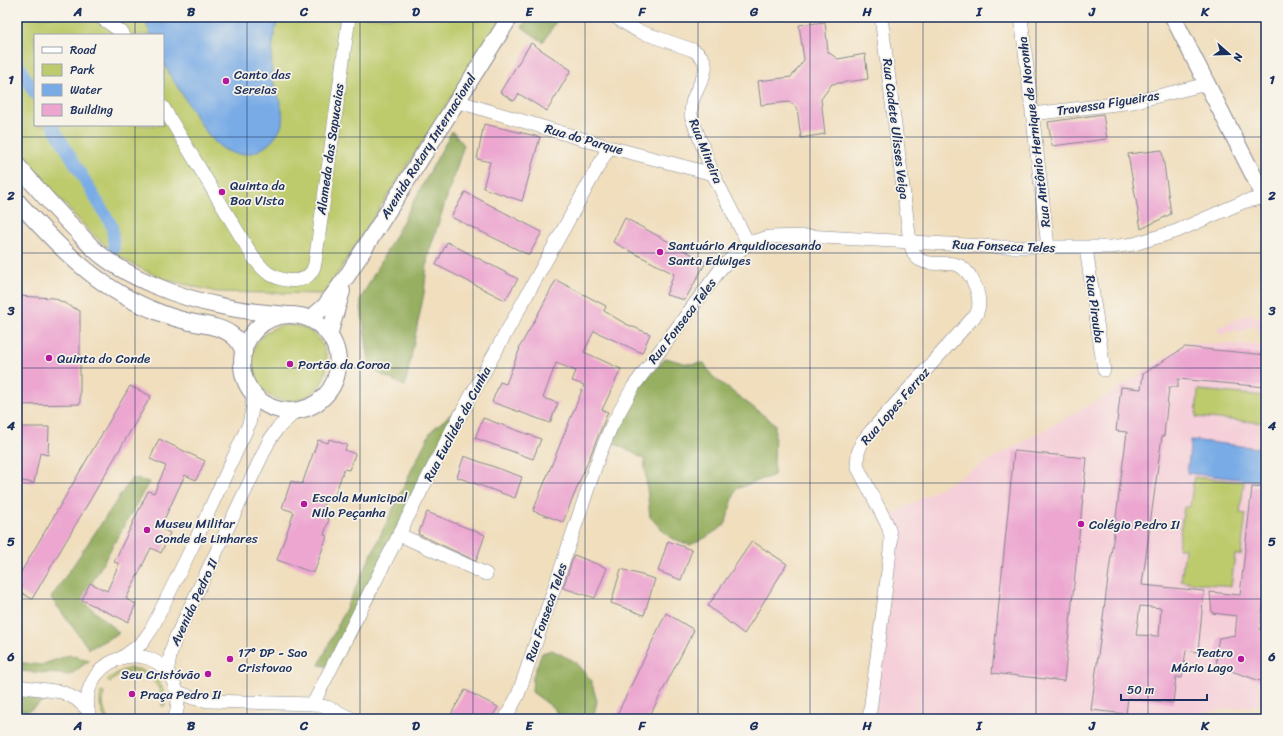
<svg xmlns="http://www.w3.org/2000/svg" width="1283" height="736" font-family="Sriracha,sans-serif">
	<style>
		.built { fill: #f5cfd9 }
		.green { fill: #becb6d; stroke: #6c7d66; fill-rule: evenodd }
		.forest { fill: #96af60; stroke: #586f5f }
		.water { fill: #79ace6; stroke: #4a6ea2 }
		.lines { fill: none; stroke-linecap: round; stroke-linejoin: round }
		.canal { stroke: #79ace6; stroke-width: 12 }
		.building { fill: #eca6d0; fill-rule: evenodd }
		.minor-casing { stroke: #86868e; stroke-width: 14 }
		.major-casing { stroke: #86868e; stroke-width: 18 }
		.minor { stroke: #fff; stroke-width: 13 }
		.major { stroke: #fff; stroke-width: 16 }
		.grid { fill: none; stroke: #1b2f5e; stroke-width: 1; stroke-opacity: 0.55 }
		.poi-dot { fill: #b5179e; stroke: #f7f3e8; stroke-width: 1.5 }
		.labels { text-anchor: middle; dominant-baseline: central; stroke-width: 3.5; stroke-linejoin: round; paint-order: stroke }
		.poi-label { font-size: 13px; fill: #1b2f5e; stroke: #f7f3e8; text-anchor: start }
		.street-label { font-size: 13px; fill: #1b2f5e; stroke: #f7f3e8 }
		.neatline { fill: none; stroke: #1b2f5e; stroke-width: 1.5 }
		.grid-label { font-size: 13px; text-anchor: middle; font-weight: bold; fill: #1b2f5e }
	</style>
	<rect width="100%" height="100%" fill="#f7f3e8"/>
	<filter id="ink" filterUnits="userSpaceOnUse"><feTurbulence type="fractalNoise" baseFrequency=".025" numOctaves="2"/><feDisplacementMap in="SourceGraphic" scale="8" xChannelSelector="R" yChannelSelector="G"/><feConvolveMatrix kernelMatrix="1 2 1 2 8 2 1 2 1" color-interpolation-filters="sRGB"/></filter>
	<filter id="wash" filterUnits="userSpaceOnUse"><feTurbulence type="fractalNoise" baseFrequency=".012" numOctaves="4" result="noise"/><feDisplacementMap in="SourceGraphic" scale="16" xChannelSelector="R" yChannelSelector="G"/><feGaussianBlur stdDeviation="0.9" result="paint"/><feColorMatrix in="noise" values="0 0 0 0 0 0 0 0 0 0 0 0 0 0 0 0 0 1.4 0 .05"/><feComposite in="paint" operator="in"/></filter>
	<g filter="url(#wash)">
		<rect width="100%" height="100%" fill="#f0debd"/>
		<g class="built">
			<polygon points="1251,313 1254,318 1266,313 1266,334 1264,332 1258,334 1255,325 1238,333 1235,329 1221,335 1217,328"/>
			<polygon points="1187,343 1266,345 1266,704 1156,719 875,719 898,533 892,515 1001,454 1111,393"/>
		</g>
		<g class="green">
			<path d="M 17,17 L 503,17 L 324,294 L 217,292 L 163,279 L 134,265 L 114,253 L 90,232 L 17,152 ZM 35,35 L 163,35 L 163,125 L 35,125 Z"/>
			<circle cx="289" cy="363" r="38"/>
			<polygon points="1198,390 1266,396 1266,423 1196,417"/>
			<polygon points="1194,477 1244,482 1240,513 1246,514 1241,555 1235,555 1231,587 1181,581 1185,549 1178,548 1184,507 1190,507"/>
			<path d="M 130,668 C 154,670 165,682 165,706 L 162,706 C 163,675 131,659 110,683 L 107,681 C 114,674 120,671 130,668 Z"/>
			<path d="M 101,692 L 104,693 C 102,703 103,710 108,719 L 105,719 C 100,709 99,702 101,692 Z"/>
		</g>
		<g class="forest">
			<polygon points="529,17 559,17 543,42 522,27"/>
			<polygon points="452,131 464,145 428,255 424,293 405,386 370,369 360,300"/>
			<polygon points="666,358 687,364 704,363 712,376 775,424 774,475 736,489 725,525 705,538 690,545 669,537 650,517 644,459 614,443 636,390"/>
			<polygon points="470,398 336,668 319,665 411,471 431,431"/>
			<polygon points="132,478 149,482 82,600 119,633 89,649 51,598"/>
			<polygon points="552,650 574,661 591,680 597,701 593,719 558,719 555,709 532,692 533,676 542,653"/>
			<polygon points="69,655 90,660 70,675 17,671 17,662 41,665"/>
			<polygon points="17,694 43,701 27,712 17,709"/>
		</g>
		<g class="water">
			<path d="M 143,17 L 246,17 L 248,19 L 252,17 L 278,17 C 274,36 270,55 272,74 C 274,91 287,110 281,127 C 277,138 266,148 255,152 C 227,161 212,141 198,120 C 191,108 184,97 177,86 C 173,79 164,67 163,59 C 162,52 163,43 163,35 L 151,35 Z"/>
			<polygon points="1191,440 1266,449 1266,482 1187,473"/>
		</g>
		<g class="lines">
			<g class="canal">
				<polyline points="17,62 35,94"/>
				<polyline points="52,125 112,226 114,248"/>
			</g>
		</g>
		<g id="blocks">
			<g class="building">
				<polygon points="825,22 828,52 838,59 865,54 868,79 832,84 821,99 825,134 801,138 797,108 789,102 761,105 758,81 791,77 804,60 799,25"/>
				<polygon points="531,43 571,70 547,111 519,94 514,101 500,92"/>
				<polygon points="1103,114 1107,139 1052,146 1048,122"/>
				<polygon points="484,124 540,137 522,201 483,188 490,162 477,159"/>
				<polygon points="1162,150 1171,214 1141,229 1128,154"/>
				<polygon points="465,192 542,232 529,255 451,217"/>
				<polygon points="625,218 706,262 685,300 666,295 674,274 613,242"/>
				<polygon points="447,242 518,279 505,300 436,265"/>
				<polygon points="556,280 606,306 604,311 626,324 650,334 642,353 594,331 584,352 621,369 602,410 608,412 563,522 533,511 584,385 572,381 576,371 556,363 543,398 558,403 550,423 492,402 500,382 506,384 520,348 519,348 537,316"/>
				<polygon points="17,296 54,298 80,311 80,404 17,405"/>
				<path d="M 1185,347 L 1266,355 L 1266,387 L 1178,379 L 1178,387 L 1169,387 L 1164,436 L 1162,436 L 1142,585 L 1204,591 L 1198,652 L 1186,650 L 1182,678 L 1176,677 L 1173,703 L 1128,698 L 1126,714 L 1091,710 L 1127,432 L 1116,431 L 1121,387 L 1141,389 L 1143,374 ZM 1140,606 L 1161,608 L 1159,636 L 1136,635 Z"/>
				<polygon points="130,386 151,396 32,599 17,590 17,579"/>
				<polygon points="483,418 541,439 533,459 475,438"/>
				<polygon points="17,427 49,427 48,455 40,453 34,483 17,480"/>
				<polygon points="159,439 205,461 196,480 185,475 160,528 170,533 161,553 151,548 126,599 136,604 128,622 82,600 90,583 107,591 119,564 114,562 148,491 154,493 166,466 150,459"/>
				<polygon points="329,439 347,445 345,450 355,454 349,470 344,469 333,500 326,497 320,516 329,519 324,535 327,536 314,573 277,560 294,512 282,508 291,481 302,484 318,440 328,443"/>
				<polygon points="1014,451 1087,458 1064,681 992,673"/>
				<polygon points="464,456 522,477 515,498 457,477"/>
				<polygon points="1252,487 1266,488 1266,579 1260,630 1266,629 1266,683 1217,666 1216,652 1219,638 1235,635 1237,616 1212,613 1210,592 1240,595"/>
				<polygon points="427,512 485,535 476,561 418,534"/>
				<polygon points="668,541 692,550 681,580 658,571"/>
				<polygon points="752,541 787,564 744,634 708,606"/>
				<polygon points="574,555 607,568 595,598 563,588"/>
				<polygon points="621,569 655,579 644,615 611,603"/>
				<polygon points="666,613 694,630 648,719 615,719"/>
				<polygon points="465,690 498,707 491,719 457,719 451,714"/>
			</g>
		</g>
	</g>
	<g filter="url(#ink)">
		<use href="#blocks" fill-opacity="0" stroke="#86868e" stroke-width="1"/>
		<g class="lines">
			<g class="minor-casing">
				<g id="minor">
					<polyline points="100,17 123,33"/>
					<path d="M 615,17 L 638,31 L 693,50 C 716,64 701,78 694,97 C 691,103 691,109 691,116 L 713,174 L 748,243"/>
					<polyline points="1021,17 1048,247"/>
					<polyline points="456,101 609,147 713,174"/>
					<path d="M 163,107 L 253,257 C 258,263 262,269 268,273 C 284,283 311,286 315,263 L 349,17"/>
					<polyline points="1032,114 1133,102 1207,84"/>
					<polyline points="1086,248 1104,370"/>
					<polyline points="400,535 486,574"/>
					<polyline points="123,657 142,643 151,630 196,539 249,424 252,409 253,393"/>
					<polyline points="167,672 171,652 175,639 269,441 277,429 296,411"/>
					<polyline points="17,686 62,692 76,699 88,710"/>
					<polyline points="176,691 193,698 209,701 313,704 327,707 353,719"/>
					<polyline points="313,704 452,430 609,147"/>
					<path d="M 90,719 C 72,662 150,630 174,683 C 179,695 179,708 174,719"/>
					<polyline points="505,719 518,695 599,456 611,427 633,387 722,267 748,243 769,237 805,236 1001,247 1111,247 1134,244 1177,231 1243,202 1266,197"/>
					<path d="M 869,719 L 888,571 L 891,539 L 889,529 L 886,522 L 857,466 L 858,453 L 862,442 L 870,432 L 971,320 C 973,318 976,316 977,313 C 983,298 973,274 960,266 C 948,260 932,267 920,260 C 913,256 912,249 910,242 L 881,17"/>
				</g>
			</g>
			<g class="major-casing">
				<g id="major">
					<polyline points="1173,17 1266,200"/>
					<path d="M 17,165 C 35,186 54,208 74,228 C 81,235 87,243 95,250 C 126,278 181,298 221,306 C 243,311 265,313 288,315"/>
					<path d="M 17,201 C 56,244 96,287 151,309 C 162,314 174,318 186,321 C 201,325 219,325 232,335 C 238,339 241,345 244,352"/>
					<circle cx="290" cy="363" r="48"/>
					<polyline points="310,319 325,306 347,276 510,17"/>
					<polyline points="329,335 342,291"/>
				</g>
			</g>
			<use href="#minor" class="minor"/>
			<use href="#major" class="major"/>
		</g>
	</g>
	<path class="grid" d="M 135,17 L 135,35M 247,17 L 247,719M 360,17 L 360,719M 473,17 L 473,719M 585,17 L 585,719M 698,17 L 698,719M 810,17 L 810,719M 923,17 L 923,719M 1036,17 L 1036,719M 1148,17 L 1148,719M 135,125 L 135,719M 17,137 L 1266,137M 17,253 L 1266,253M 17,368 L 1266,368M 17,483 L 1266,483M 17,599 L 1266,599"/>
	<g class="poi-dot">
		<circle cx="226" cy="81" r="4"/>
		<circle cx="222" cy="192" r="4"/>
		<circle cx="660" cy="252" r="4"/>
		<circle cx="49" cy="358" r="4"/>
		<circle cx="290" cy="364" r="4"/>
		<circle cx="304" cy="504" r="4"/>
		<circle cx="1081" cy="524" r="4"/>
		<circle cx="147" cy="530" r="4"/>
		<circle cx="230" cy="659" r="4"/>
		<circle cx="1241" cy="659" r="4"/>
		<circle cx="208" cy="674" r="4"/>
		<circle cx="132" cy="694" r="4"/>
	</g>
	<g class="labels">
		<g class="poi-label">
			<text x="234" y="74">Canto das<tspan x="234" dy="15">Sereias</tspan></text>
			<text x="230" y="185">Quinta da<tspan x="230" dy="15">Boa Vista</tspan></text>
			<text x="668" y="245">Santuário Arquidiocesando<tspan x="668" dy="15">Santa Edwiges</tspan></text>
			<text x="57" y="358">Quinta do Conde</text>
			<text x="298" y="364">Portão da Coroa</text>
			<text x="312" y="497">Escola Municipal<tspan x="312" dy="15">Nilo Peçanha</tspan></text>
			<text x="155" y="523">Museu Militar<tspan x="155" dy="15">Conde de Linhares</tspan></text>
			<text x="1089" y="524">Colégio Pedro II</text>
			<text x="238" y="652">17º DP - Sao<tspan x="238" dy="15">Cristovao</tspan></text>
			<text x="1233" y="652" text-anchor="end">Teatro<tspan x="1233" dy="15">Mário Lago</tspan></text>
			<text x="200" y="674" text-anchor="end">Seu Cristóvão</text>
			<text x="140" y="694">Praça Pedro II</text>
		</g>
		<g class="street-label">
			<text transform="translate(1108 103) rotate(-9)">Travessa Figueiras</text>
			<text transform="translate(896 129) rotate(83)">Rua Cadete Ulisses Veiga</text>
			<text transform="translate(1034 132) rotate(-97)">Rua Antônio Hernique de Noronha</text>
			<text transform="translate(584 139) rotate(16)">Rua do Parque</text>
			<text transform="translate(428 146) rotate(-58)">Avenida Rotary Internacional</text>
			<text transform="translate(330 149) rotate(-82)">Alameda das Sapucaias</text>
			<text transform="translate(706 151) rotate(68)">Rua Mineira</text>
			<text transform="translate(1004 246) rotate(2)">Rua Fonseca Teles</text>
			<text transform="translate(1095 309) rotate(82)">Rua Pirauba</text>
			<text transform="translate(682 321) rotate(-53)">Rua Fonseca Teles</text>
			<text transform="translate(895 406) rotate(-49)">Rua Lopes Ferraz</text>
			<text transform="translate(457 424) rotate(-62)">Rua Euclides da Cunha</text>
			<text transform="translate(194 602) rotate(-65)">Avenida Pedro II</text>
			<text transform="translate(546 612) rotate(-71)">Rua Fonseca Teles</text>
		</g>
	</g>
	<rect width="1283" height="736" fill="none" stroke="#f7f3e8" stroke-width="44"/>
	<rect x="34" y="34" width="130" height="92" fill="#f7f3e8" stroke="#9fa5b1"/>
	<rect x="42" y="47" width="20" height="6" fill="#ffffff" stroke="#9fa5b1"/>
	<text x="70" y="54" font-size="12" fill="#1b2f5e">Road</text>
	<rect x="42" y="64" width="20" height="12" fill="#becb6d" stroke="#9fa5b1"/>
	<text x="70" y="74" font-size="12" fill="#1b2f5e">Park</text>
	<rect x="42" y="84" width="20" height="12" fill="#79ace6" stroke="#9fa5b1"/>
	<text x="70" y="94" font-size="12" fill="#1b2f5e">Water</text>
	<rect x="42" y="104" width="20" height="12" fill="#eca6d0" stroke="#9fa5b1"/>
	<text x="70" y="114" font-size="12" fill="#1b2f5e">Building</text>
	<g transform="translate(1229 54) rotate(110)" stroke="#f7f3e8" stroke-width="3" paint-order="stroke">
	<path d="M0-3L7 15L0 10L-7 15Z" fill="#1b2f5e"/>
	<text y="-6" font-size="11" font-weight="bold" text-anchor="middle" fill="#1b2f5e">N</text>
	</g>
	<path d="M1121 694v6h86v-6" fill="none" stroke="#1b2f5e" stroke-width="2"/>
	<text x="1127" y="694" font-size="12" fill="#1b2f5e" stroke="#f7f3e8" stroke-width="3" paint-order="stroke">50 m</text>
	<rect x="22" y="22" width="1239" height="692" class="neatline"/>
	<g class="grid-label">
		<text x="78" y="16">A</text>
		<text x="191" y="16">B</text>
		<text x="304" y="16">C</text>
		<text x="416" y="16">D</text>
		<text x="529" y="16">E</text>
		<text x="642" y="16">F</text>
		<text x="754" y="16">G</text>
		<text x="867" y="16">H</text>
		<text x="979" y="16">I</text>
		<text x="1092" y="16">J</text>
		<text x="1205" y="16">K</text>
		<text x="11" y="84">1</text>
		<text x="1272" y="84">1</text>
		<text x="11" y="200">2</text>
		<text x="1272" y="200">2</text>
		<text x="11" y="315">3</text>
		<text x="1272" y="315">3</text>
		<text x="11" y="430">4</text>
		<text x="1272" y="430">4</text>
		<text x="11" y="546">5</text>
		<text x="1272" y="546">5</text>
		<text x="11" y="661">6</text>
		<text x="1272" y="661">6</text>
		<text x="78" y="730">A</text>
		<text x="191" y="730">B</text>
		<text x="304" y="730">C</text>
		<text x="416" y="730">D</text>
		<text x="529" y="730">E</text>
		<text x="642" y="730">F</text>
		<text x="754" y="730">G</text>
		<text x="867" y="730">H</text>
		<text x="979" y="730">I</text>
		<text x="1092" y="730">J</text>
		<text x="1205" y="730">K</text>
	</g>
</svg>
